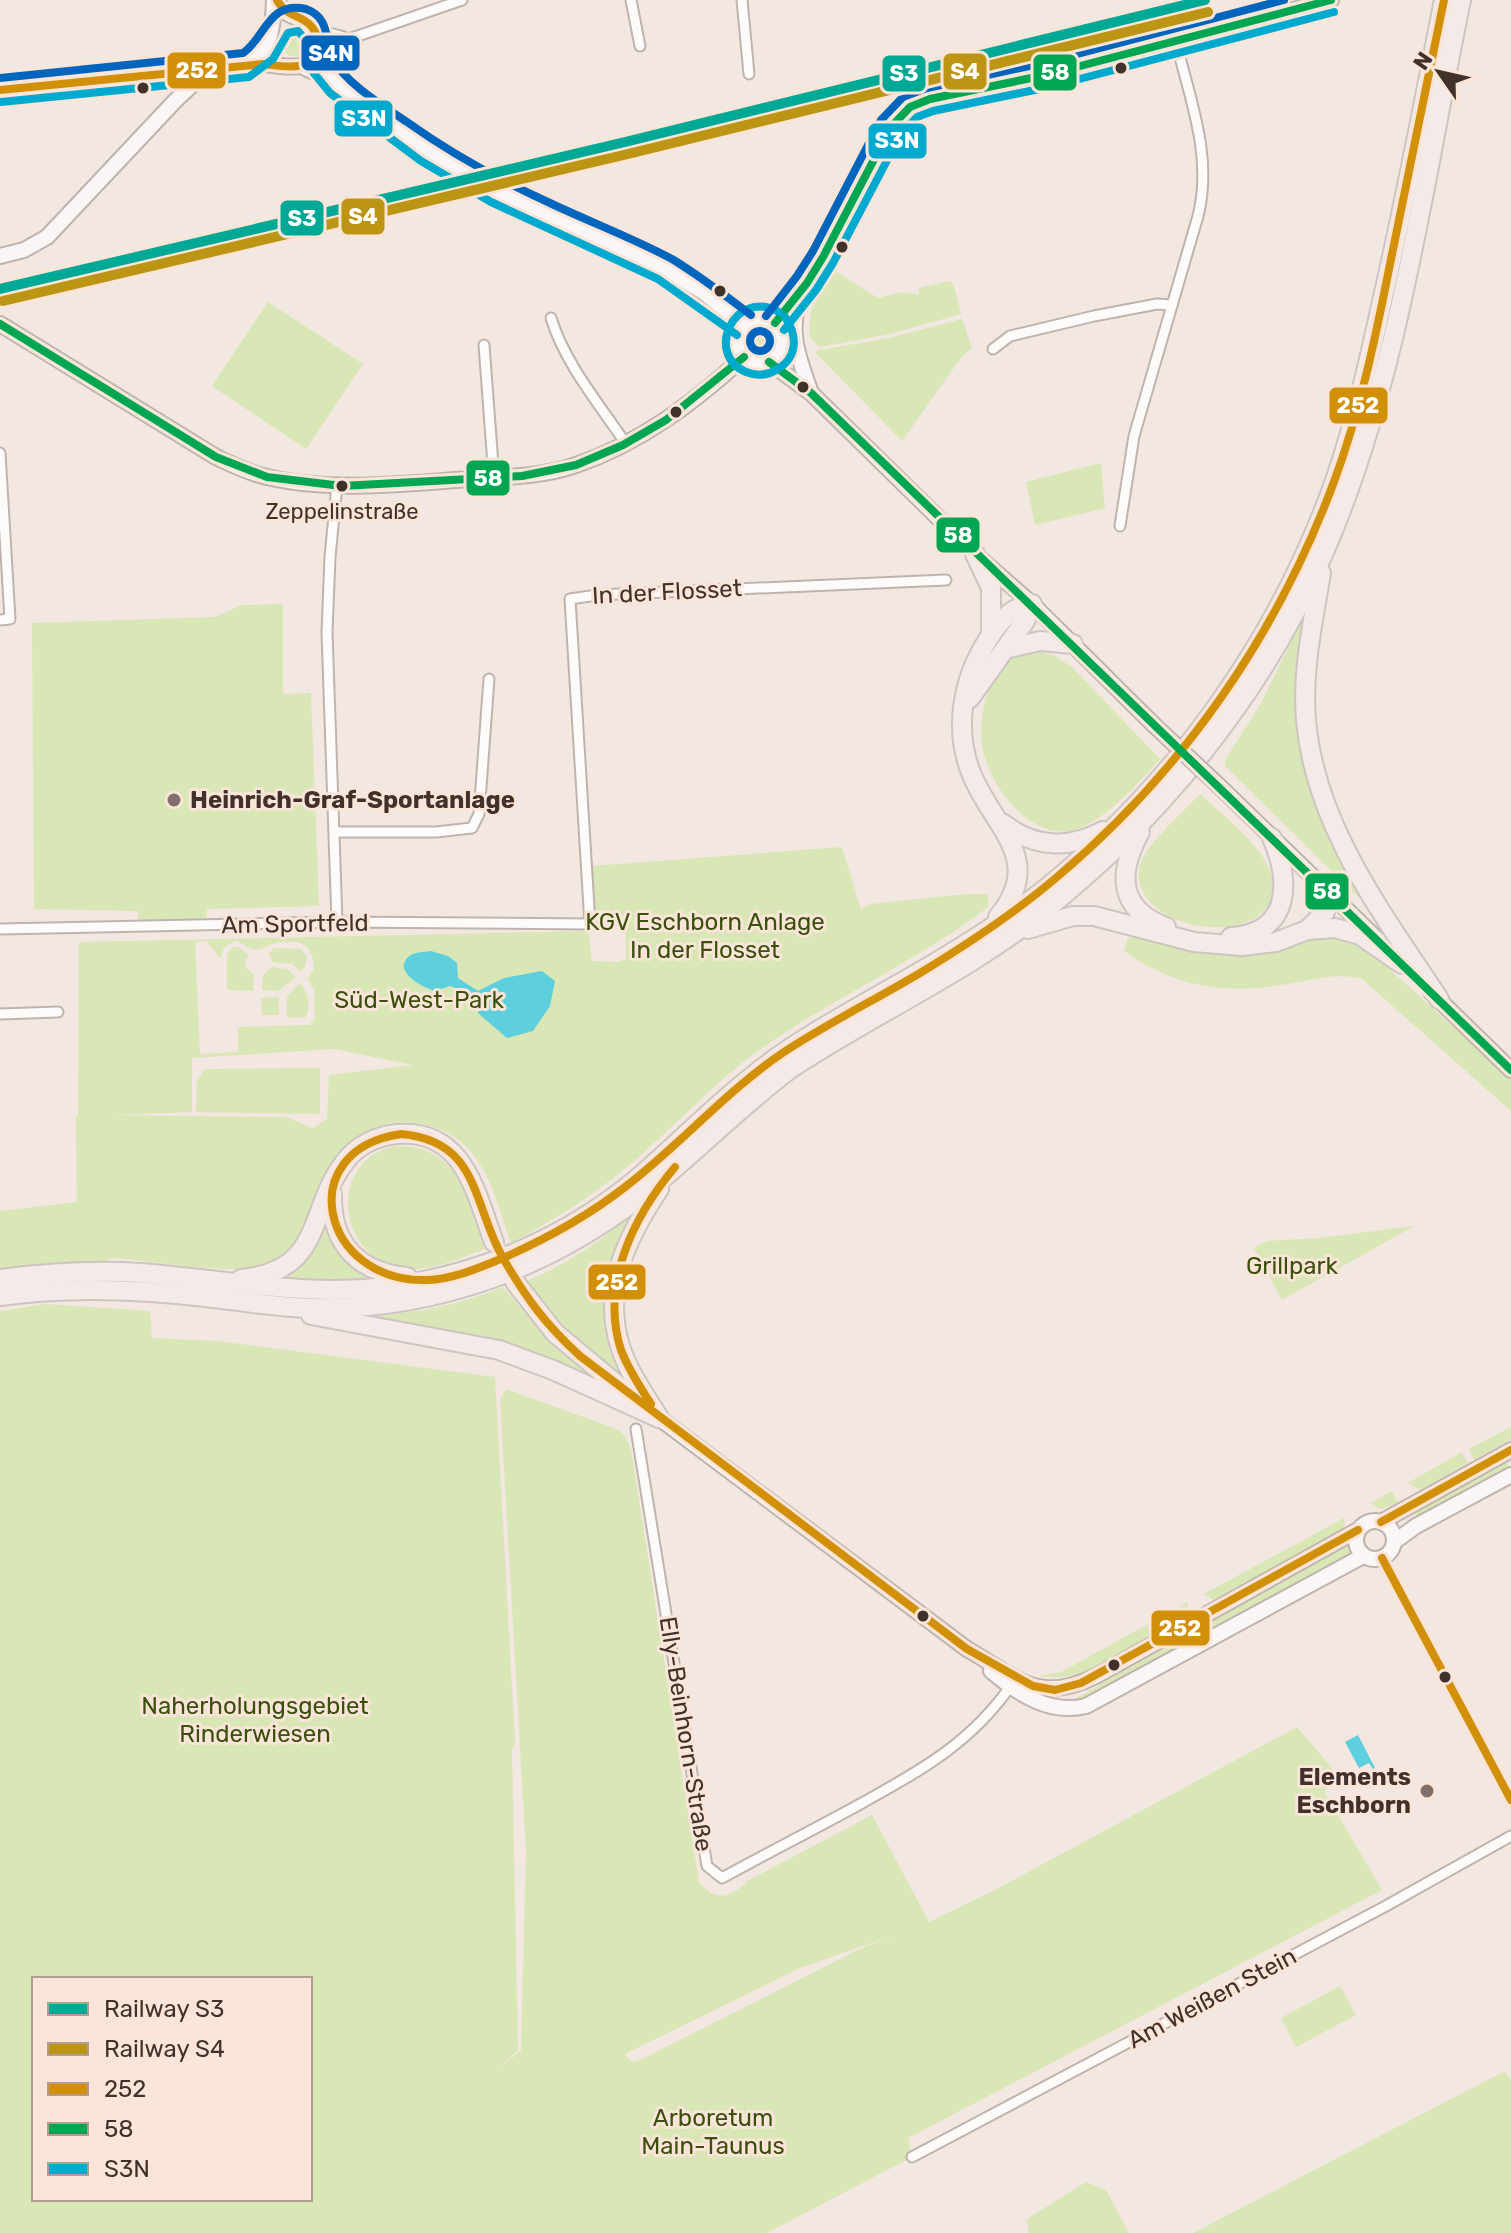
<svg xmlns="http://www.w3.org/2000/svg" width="1511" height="2233" font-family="Rubik,sans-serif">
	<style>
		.green { fill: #d9e6b5; fill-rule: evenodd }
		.water { fill: #5ecfdc }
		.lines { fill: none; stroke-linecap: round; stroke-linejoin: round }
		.street-casing { stroke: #bfb4ad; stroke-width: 13 }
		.secondary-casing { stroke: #bfb4ad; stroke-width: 18 }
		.highway-casing { stroke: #cdc5c2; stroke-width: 22 }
		.street { stroke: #fdfbfa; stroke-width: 9 }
		.secondary { stroke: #faf6f5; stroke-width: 14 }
		.highway { stroke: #f4ebe9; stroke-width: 18 }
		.secondary-bridge-casing { stroke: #bfb4ad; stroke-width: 18; stroke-linecap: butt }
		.secondary-bridge { stroke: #faf6f5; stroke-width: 14 }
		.bus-1-casing { stroke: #fbe5d9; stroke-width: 14 }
		.bus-2-casing { stroke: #fbe5d9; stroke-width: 14 }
		.bus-3-casing { stroke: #fbe5d9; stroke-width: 14 }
		.bus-4-casing { stroke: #fbe5d9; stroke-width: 14 }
		.bus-1 { stroke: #d28f08; stroke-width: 8 }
		.bus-2 { stroke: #00a651; stroke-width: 8 }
		.bus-3 { stroke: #00a9ce; stroke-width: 8 }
		.bus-4 { stroke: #0065bd; stroke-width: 8 }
		.rail-1-casing { stroke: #fbe5d9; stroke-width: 16 }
		.rail-2-casing { stroke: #fbe5d9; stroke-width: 16 }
		.rail-1 { stroke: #00a896; stroke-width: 10 }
		.rail-2 { stroke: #bc9515; stroke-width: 10 }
		.bus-dot { fill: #40322a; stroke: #fbe5d9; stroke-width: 3 }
		.poi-dot { fill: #7f716a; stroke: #fbe5d9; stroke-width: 3 }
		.labels { text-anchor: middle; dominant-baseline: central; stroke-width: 6; stroke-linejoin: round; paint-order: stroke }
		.bus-label { font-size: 22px; fill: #40322a; stroke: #fbe5d9 }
		.street-label { font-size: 24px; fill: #40322a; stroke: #fbe5d9 }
		.poi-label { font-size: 24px; font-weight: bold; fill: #40322a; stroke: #fbe5d9; text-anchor: start }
		.park-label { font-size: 24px; fill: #3a500c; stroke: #fbe5d9 }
		.line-badge { stroke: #fbe5d9; stroke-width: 3 }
		.badge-label { font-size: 22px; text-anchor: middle; font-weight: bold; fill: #fff }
	</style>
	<rect width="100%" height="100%" fill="#f3e7e1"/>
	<g class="green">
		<circle cx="294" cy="43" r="13"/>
		<path d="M 835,271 L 878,298 L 902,292 L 919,295 L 919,288 L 950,281 L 954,286 L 961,314 L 889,334 L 820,347 L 810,338 C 807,307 818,295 835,271 Z"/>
		<polygon points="268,302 363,364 306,449 212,386"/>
		<polygon points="962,319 972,348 963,355 902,441 814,351 889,338"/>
		<circle cx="759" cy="340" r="11"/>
		<polygon points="1101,463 1105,508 1035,525 1026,482"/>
		<polygon points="283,604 283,694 311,693 319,906 207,909 206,920 138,921 138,911 34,909 32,623 215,617 242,605"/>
		<polygon points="1307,609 1298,721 1363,894 1360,899 1225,766 1225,760 1260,705"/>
		<path d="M 1038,651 L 1055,656 L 1072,667 L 1160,759 C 1140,782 1100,826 1070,831 C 1028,837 991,787 983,750 C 977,722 986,679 1009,659 C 1016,654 1029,653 1038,651 Z"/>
		<path d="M 1200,794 C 1221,813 1261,845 1270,871 C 1297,950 1132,942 1139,869 C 1141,848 1185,811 1200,794 Z"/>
		<path d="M 842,847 L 861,910 L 870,904 L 965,894 L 988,894 L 988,907 C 913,965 822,1002 746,1060 C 709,1089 677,1123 642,1154 C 602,1190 558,1218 511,1243 C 493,1192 483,1135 421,1124 C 403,1121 384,1122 368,1131 C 310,1162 325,1235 275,1262 C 244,1279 150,1260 112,1258 L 99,1263 L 0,1271 L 0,1211 L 77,1202 L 76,1119 L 78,1115 L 79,942 L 588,931 L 592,961 L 619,962 L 626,959 L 625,916 L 596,917 L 592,866 ZM 236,940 C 241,942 247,948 252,949 C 262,951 268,945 276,943 C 302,939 313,944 314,970 L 307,979 L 314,988 L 315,1018 L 310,1025 L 238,1027 L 238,1052 L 200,1054 L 195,942 L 211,941 L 207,942 L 220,958 L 224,948 ZM 335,1049 L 413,1065 L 329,1075 L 327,1119 L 313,1128 L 286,1117 L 112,1115 L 192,1112 L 192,1058 Z"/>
		<path d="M 1331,936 L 1348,939 L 1364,946 L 1511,1079 L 1511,1111 L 1362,979 C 1338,972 1313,980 1289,984 C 1226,995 1176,988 1124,951 L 1128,938 L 1133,937 L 1215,953 Z"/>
		<polygon points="233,947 239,947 248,955 245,967 254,975 253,991 229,990 227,987 227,954"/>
		<polygon points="275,948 301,949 307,956 305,967 300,972 292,964 272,962 269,953"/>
		<polygon points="272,967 289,970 295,978 278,991 262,990 263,975"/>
		<path d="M 300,983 C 308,993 311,1005 306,1017 L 289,1018 L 287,1016 L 287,996 Z"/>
		<polygon points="279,997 279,1015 262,1015 261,998"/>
		<polygon points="320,1068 320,1114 196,1112 197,1082 204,1069"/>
		<path d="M 393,1146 C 460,1144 467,1197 485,1249 C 461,1258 433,1271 407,1269 C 354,1265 329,1199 365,1161 C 373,1153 383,1150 393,1146 Z"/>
		<path d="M 642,1205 C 614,1246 593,1291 611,1341 C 617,1358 628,1375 637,1391 C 597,1360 553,1326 527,1281 C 568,1264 609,1236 642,1205 Z"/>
		<path d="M 329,1210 C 333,1251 341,1267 382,1278 L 344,1284 L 254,1281 L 281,1273 Z"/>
		<polygon points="1414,1226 1282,1300 1254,1248 1267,1241 1319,1238"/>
		<path d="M 503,1287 L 548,1340 L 596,1382 L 357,1317 C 413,1313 450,1308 503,1287 Z"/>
		<path d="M 45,1304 L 150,1311 L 152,1338 L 217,1341 L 495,1377 L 515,1743 L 512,1750 L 518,2050 L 499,2068 L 521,2051 L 526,1851 L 500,1399 L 506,1389 L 619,1430 L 625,1436 L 631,1449 L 699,1882 C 717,1904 730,1897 749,1880 L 872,1815 L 929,1922 L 991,1892 L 1297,1727 L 1341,1779 L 1324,1791 L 1382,1890 L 908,2138 L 912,2157 L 767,2233 L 0,2233 L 0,1311 ZM 897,1934 L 860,1949 L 638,2061 L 631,2062 L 625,2054 L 800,1968 ZM 34,1979 L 310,1979 L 310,2199 L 34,2199 Z"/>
		<polygon points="1511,1427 1511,1439 1474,1460 1469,1449"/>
		<polygon points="1462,1452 1468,1463 1420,1490 1408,1483"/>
		<polygon points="1502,1463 1508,1463 1505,1474 1419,1521 1413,1510"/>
		<polygon points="1392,1491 1398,1503 1380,1509 1371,1503"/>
		<polygon points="1344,1518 1345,1525 1339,1534 1219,1599 1213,1600 1204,1594"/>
		<polygon points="1348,1544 1354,1555 1085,1701 1053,1704 1071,1701 1087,1692"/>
		<path d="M 1188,1602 L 1188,1615 L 1091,1669 C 1073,1677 1057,1679 1038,1676 L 1061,1672 Z"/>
		<polygon points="1340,1986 1356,2015 1296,2047 1281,2018"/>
		<polygon points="1505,2071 1511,2080 1511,2233 1193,2233"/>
		<polygon points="1086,2182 1106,2190 1129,2233 1029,2233 1027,2219"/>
	</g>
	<g class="water">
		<path d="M 431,951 L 448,956 L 457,963 L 458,978 L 478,991 L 504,978 L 542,971 L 555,981 L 550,1006 L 533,1031 L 507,1038 L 479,1014 L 470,994 L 450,986 L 435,991 C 423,988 389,970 411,955 C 415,952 425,952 431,951 Z"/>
		<polygon points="1358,1735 1375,1768 1373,1769 1369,1763 1359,1768 1345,1742"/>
	</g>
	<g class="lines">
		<g class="street-casing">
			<g id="street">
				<polyline points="631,0 640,46"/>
				<polyline points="742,0 749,74"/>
				<polyline points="312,28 344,37"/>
				<polyline points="317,50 462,0"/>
				<path d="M 551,318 C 565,364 600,405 626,444"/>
				<polyline points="484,345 494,478"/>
				<polyline points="993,349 1010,336 1094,316 1157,304 1172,305"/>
				<polyline points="0,453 10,619 0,620"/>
				<polyline points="337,485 330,557 327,632 337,922"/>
				<path d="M 1120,526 L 1134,436 L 1198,216 C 1213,157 1190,99 1176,42"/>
				<polyline points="335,832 436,832 472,828 479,814 489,679"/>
				<polyline points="0,929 337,922 590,924 570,599 597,595 946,580"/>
				<polyline points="0,1014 58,1012"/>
				<path d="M 636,1429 L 707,1866 L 722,1878 C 769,1852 817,1828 864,1802 C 923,1769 972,1742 1012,1684"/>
				<polyline points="1382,1558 1511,1800"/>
				<polyline points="912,2157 1384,1907 1511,1836"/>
			</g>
		</g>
		<g class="secondary-casing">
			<g id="secondary">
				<path d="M 247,65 C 272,49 273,27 274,0"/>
				<polyline points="301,66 333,81 407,138 481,184 661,267 703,292 744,325"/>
				<path d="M 0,90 L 263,64 C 282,65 310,75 317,49 C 319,41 317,32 311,26 C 299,14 287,21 277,0"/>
				<polyline points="0,256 24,250 47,237 175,101 208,70"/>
				<path d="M 801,297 C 786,330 800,361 811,393"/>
				<circle cx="760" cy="341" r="23"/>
				<polyline points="775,323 807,283 823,257 891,127 910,107 930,99 1046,75 1331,0"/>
				<path d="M 0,324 L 216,457 C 233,465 249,473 267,477 C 331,492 403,484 468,479 C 503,477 542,477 576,465 C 641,443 694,402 744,357"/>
				<polyline points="769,362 811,393 975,554 1032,604 1154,725"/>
				<polyline points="1218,785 1379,941"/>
				<polyline points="1431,992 1511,1070"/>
				<path d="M 659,1418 L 967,1649 C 1018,1678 1037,1705 1096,1676 L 1358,1530"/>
				<circle cx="1375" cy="1540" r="19"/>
				<polyline points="1381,1522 1511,1450"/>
				<polyline points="1394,1542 1416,1526 1511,1475"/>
				<path d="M 991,1671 C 1018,1694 1050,1715 1086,1706 L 1363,1556"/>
			</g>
		</g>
		<g class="highway-casing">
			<g id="highway">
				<polyline points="975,554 991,588 991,634"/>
				<path d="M 1321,573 C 1313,621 1302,671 1306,720 C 1315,826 1383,914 1439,999"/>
				<polyline points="1005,649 1040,641 1073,644"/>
				<polyline points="970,698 1025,621 1032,604"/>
				<path d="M 1004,824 C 1034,848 1070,849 1103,831"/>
				<path d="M 1140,832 C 1118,872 1117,909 1166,927"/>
				<path d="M 998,917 C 1048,858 989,824 970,770 C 954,727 963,679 987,641 C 998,623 1010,607 1032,604"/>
				<polyline points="1028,929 1073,916 1094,916 1194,942 1242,946 1276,942 1307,930 1335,928 1360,935 1402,964"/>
				<polyline points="1307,930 1325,912 1329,893"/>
				<path d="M 1231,937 C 1291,933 1291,882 1272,838"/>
				<path d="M 332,1194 C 331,1245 359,1272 407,1277"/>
				<path d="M 0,1279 C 47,1273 94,1270 141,1273 C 242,1281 331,1303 433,1279 C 511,1262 585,1224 645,1172 C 689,1133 729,1092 776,1058 C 812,1032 850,1012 888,990 C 942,960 995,928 1044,890 C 1177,783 1279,639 1336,478 C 1357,416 1371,352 1385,288 C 1407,192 1425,96 1444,0"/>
				<path d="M 241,1279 C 324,1271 307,1212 344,1163 C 356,1146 376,1136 397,1134 C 464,1128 476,1194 494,1242"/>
				<polyline points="515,1282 555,1333 634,1399"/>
				<path d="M 0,1296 C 69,1286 137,1289 206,1297 C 240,1301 274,1307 309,1308 C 435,1311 554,1267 651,1188 C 699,1149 741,1106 790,1069 C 873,1014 966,973 1045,910 C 1164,815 1264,691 1325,550 C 1398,381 1424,180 1461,0"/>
				<polyline points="311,1315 499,1350 553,1370 659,1418"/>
				<path d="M 659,1418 C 645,1395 628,1372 620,1346 C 602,1287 627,1237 659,1189"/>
			</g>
		</g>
		<use href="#street" class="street"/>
		<use href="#secondary" class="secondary"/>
		<use href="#highway" class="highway"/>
		<g class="secondary-bridge-casing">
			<polyline id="secondary-bridge" points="1154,725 1218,785"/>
		</g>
		<use href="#secondary-bridge" class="secondary-bridge"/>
		<g class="bus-1-casing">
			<g id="bus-1">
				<path d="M 0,90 L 263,64 C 282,66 314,74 318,46 C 318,39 316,32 312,27 C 301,14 287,18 277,0"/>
				<path d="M 401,1134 C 480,1141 472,1204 503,1258 C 479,1268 453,1279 427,1280 C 321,1283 291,1150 401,1134 Z"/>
				<path d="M 503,1258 C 526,1298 545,1324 580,1356 L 967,1649 L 1033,1686 L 1055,1690 L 1081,1683 L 1358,1530"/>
				<path d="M 503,1258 C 546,1239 588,1216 625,1187 C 680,1145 726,1091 784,1052 C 828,1023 875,1000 920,973 C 968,944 1015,913 1057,877 C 1183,771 1278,634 1335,479 C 1360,411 1375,340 1389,269 C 1408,180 1426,90 1444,0"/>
				<path d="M 651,1404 C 640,1387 628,1369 621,1350 C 600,1284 633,1217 675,1167"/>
				<polyline points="1381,1522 1511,1450"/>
				<polyline points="1382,1558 1511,1800"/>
			</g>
		</g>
		<g class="bus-2-casing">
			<g id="bus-2">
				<polyline points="775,323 807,283 823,257 891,127 910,107 930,99 1046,75 1331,0"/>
				<polyline points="0,324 216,457 267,477 342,486 522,476 576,465 623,445 666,420 744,357"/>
				<polyline points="769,362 811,393 1511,1070"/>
			</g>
		</g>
		<g class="bus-3-casing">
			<g id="bus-3">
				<polyline points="1,102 249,77 273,59 288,33 298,31 304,38 313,72 330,93 421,161 491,202 658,279 737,335"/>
				<path d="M 779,312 C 734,287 704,355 746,372 C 756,376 766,376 776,370 C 798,358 798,336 785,317"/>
				<polyline points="784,330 816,290 833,263 901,134 917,117 933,111 1049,87 1334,12"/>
			</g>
		</g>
		<g class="bus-4-casing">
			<g id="bus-4">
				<path d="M 0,78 L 243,53 C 265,38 269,0 306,9 C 331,18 324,40 333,59 C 345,83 385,107 407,122 C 452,154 499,180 550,203 C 590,222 633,238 672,259 C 700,276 726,296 751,315"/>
				<polyline points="766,316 797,276 813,251 881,120 903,97 927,88 1043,63 1284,0"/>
				<circle cx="760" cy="341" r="10"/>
			</g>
		</g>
		<use href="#bus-1" class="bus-1"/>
		<use href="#bus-2" class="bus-2"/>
		<use href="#bus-3" class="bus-3"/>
		<use href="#bus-4" class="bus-4"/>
		<g class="rail-1-casing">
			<polyline id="rail-1" points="0,289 625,142 1205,0"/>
		</g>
		<g class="rail-2-casing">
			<polyline id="rail-2" points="3,301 628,154 1208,12"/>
		</g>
		<use href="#rail-1" class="rail-1"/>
		<use href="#rail-2" class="rail-2"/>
	</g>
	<g class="bus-dot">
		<circle cx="1121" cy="68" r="7"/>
		<circle cx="143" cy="88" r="7"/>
		<circle cx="842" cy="247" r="7"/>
		<circle cx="720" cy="291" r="7"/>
		<circle cx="803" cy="387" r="7"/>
		<circle cx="676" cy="412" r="7"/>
		<circle cx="342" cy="486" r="7"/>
		<circle cx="923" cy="1616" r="7"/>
		<circle cx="1114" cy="1665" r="7"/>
		<circle cx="1445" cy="1677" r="7"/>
	</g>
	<g class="poi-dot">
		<circle cx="174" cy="800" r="8"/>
		<circle cx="1427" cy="1791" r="8"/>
	</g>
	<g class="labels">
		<g class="bus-label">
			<text x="342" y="511">Zeppelinstraße</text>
		</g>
		<g class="street-label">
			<text transform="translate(667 592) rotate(-3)">In der Flosset</text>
			<text transform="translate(295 924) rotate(-1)">Am Sportfeld</text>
			<text transform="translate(686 1734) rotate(81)">Elly-Beinhorn-Straße</text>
			<text transform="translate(1212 1998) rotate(-28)">Am Weißen Stein</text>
		</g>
		<g class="poi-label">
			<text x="190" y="800">Heinrich-Graf-Sportanlage</text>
			<text x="1411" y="1777" text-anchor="end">Elements<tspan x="1411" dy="28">Eschborn</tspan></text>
		</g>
		<g class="park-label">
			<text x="705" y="922">KGV Eschborn Anlage<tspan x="705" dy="28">In der Flosset</tspan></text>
			<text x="419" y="1000">Süd-West-Park</text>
			<text x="1292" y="1266">Grillpark</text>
			<text x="255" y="1706">Naherholungsgebiet<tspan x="255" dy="28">Rinderwiesen</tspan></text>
			<text x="713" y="2118">Arboretum<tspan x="713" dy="28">Main-Taunus</tspan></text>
		</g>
	</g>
	<g class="line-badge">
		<rect x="300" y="34" width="61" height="38" rx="8" fill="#0065bd"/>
		<rect x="166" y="51" width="61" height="39" rx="8" fill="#d28f08"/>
		<rect x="942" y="52" width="46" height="39" rx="8" fill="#bc9515"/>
		<rect x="1032" y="53" width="46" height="39" rx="8" fill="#00a651"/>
		<rect x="881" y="54" width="46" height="39" rx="8" fill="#00a896"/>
		<rect x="333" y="99" width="61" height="39" rx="8" fill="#00a9ce"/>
		<rect x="867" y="122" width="61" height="38" rx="8" fill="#00a9ce"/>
		<rect x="340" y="197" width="46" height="39" rx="8" fill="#bc9515"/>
		<rect x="279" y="199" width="46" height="38" rx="8" fill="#00a896"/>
		<rect x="1328" y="386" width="61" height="39" rx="8" fill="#d28f08"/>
		<rect x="465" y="459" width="46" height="38" rx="8" fill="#00a651"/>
		<rect x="935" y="516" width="46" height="38" rx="8" fill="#00a651"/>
		<rect x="1304" y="872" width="46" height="39" rx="8" fill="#00a651"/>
		<rect x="587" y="1263" width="60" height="38" rx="8" fill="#d28f08"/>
		<rect x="1150" y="1609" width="61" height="38" rx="8" fill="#d28f08"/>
	</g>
	<g class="badge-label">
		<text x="331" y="61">S4N</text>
		<text x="197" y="78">252</text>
		<text x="965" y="79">S4</text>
		<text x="1055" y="80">58</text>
		<text x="904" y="81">S3</text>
		<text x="364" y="126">S3N</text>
		<text x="897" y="148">S3N</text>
		<text x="363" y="224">S4</text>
		<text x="302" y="226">S3</text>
		<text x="1358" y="413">252</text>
		<text x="488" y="486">58</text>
		<text x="958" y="543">58</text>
		<text x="1327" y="899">58</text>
		<text x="617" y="1290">252</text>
		<text x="1180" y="1636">252</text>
	</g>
	<rect x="32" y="1977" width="280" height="224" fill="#fbe5d9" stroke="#b09d93" stroke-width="2"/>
	<rect x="48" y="2003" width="40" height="12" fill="#00a896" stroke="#b09d93" stroke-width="2"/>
	<text x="104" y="2017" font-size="24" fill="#40322a">Railway S3</text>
	<rect x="48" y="2043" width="40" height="12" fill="#bc9515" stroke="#b09d93" stroke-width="2"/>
	<text x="104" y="2057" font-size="24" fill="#40322a">Railway S4</text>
	<rect x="48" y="2083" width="40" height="12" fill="#d28f08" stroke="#b09d93" stroke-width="2"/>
	<text x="104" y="2097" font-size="24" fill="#40322a">252</text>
	<rect x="48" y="2123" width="40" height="12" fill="#00a651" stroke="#b09d93" stroke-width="2"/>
	<text x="104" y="2137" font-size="24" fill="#40322a">58</text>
	<rect x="48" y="2163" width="40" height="12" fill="#00a9ce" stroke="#b09d93" stroke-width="2"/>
	<text x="104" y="2177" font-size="24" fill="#40322a">S3N</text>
	<g transform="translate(1439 72) rotate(304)" stroke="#fbe5d9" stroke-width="6" paint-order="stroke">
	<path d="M0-6L14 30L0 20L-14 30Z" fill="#40322a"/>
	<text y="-12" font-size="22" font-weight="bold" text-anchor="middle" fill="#40322a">N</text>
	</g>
</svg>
